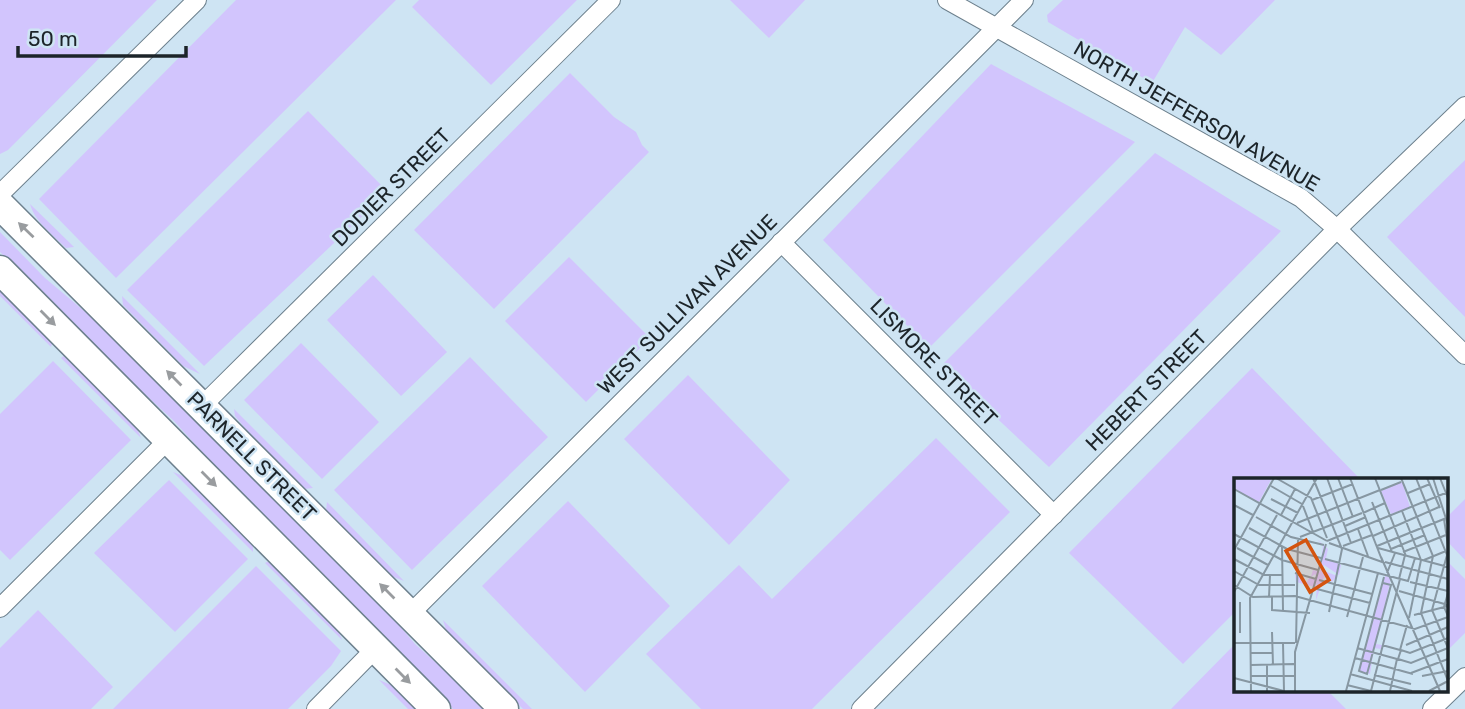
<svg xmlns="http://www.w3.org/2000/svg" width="1465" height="709" font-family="Rubik,sans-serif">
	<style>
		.green { fill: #d2c5fd }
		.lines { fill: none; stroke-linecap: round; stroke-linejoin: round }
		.street-casing { stroke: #6d808d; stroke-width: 20 }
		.primary-casing { stroke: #6d808d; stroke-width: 31 }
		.street { stroke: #fff; stroke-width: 18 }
		.primary { stroke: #fff; stroke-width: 28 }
		.oneway { fill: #999c9f }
		.labels { text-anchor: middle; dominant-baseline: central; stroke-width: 5; stroke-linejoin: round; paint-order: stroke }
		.street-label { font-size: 21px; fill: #1c2429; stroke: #cee4f3 }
		.inset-road { fill: none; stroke: #8797a2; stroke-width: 2 }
		.view { fill: #d4540f; fill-opacity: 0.15; stroke: #d4540f; stroke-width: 3.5 }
		.inset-edge { fill: none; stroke: #1c2429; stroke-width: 3.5 }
	</style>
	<rect width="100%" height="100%" fill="#cee4f3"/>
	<g class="green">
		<polygon points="0,0 157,0 8,150 0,154"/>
		<polygon points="236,0 396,0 116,278 39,199"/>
		<polygon points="419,0 577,0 491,85 412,7"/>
		<polygon points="730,0 805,0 769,38"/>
		<polygon points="1063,0 1275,0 1221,55 1185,27 1152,83 1048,22 1047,15"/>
		<polygon points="991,64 1135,142 929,348 823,240"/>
		<polygon points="570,73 614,117 636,132 642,145 649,152 494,309 414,230"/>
		<polygon points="308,111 388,192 204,366 127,290"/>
		<polygon points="1155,153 1281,231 1049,467 941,366"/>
		<polygon points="1465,160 1465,317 1387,237"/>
		<path d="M 30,204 L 74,247 L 66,248 C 53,235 35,222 30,204 Z"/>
		<polygon points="0,232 45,278 133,352 367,587 415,644 488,709 453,709 231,484 174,421 113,365 0,252"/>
		<polygon points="569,257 650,338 586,402 505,321"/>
		<polygon points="373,275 447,352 401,396 327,320"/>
		<polygon points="0,287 53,341 51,347 0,296"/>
		<polygon points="122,296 200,374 183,366 123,305"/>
		<polygon points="301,343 379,422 322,479 244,400"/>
		<polygon points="64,356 135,423 141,438 61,358"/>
		<polygon points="470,357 548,437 412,570 334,490"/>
		<polygon points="53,361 131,440 10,560 0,550 0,414"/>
		<polygon points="1252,368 1361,480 1236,480 1236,611 1183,664 1069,553"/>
		<polygon points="688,375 790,480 729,545 624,439"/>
		<polygon points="234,409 313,488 304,489 244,427 235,416"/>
		<polygon points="936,438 1010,512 812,709 701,709 646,654 739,565 772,599"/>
		<polygon points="173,472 188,478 253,543 253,552"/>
		<polygon points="169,480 248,559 175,632 94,553"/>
		<polygon points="1465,499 1465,560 1446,540 1446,518"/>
		<polygon points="568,501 670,606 585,692 482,586"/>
		<polygon points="327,502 404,581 389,575 326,511"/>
		<polygon points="1446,560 1465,579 1465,633 1446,652"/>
		<polygon points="269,561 337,627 342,640 265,563"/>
		<polygon points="256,566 341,651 331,666 288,709 113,709"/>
		<polygon points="38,610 113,687 91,709 0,709 0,648"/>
		<polygon points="443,620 532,709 523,709 447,633"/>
		<polygon points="1236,643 1236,690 1327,690 1346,709 1171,709"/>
		<polygon points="379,680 396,687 417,709 408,709"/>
	</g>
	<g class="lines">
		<g class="street-casing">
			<g id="street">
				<polyline points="947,0 1301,198 1337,229 1465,355"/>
				<polyline points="0,194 197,0"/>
				<polyline points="781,242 1054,515"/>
				<polyline points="202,406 611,0"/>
				<polyline points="0,608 169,439"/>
				<polyline points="410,614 1024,0"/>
				<polyline points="316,709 376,648"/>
				<polyline points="861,709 1337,229 1465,106"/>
				<polyline points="1432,709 1465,677"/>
			</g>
		</g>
		<g class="primary-casing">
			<g id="primary">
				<polyline points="0,205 504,709"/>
				<polyline points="0,270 436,709"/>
			</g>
		</g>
		<use href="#street" class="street"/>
		<use href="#primary" class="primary"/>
	</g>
	<defs><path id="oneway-solid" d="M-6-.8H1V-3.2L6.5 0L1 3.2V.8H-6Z" transform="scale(1.75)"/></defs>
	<g class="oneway">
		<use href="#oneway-solid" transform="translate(26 230) rotate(-136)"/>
		<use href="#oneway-solid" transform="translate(48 318) rotate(45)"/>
		<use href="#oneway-solid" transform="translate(174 378) rotate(-135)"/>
		<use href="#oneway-solid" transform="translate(209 479) rotate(45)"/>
		<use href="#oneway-solid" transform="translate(387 591) rotate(-135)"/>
		<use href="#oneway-solid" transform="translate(403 676) rotate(45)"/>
	</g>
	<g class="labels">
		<g class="street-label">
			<text transform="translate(1197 116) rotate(30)">NORTH JEFFERSON AVENUE</text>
			<text transform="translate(391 187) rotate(-45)">DODIER STREET</text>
			<text transform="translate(687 304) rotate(-45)">WEST SULLIVAN AVENUE</text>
			<text transform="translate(934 362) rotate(45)">LISMORE STREET</text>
			<text transform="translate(1146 390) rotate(-45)">HEBERT STREET</text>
			<text transform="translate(252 456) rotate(45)">PARNELL STREET</text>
		</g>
	</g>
	<g transform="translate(1234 478)">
		<rect width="214" height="214" fill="#cee4f3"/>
		<path d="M 0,0 L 38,0 L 25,24 L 0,12 ZM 168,4 L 176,29 L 157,36 L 147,13 ZM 83,61 L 94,71 L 92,80 L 107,87 L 105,97 L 90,87 L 88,92 L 103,98 L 98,104 L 90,99 L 82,122 L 83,105 L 81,109 L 62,104 L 61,96 L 73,104 L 75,100 L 83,102 L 81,96 L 77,99 L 79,92 L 86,94 L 89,68 ZM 151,98 L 157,100 L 142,166 L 148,167 L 147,171 L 140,170 L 136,196 L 125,193 Z" fill="#d2c5fd"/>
		<path class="inset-road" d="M 42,0 L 77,20 L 93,60M 79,0 L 108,71 L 95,134M 93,0 L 117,65M 104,0 L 119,39M 116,0 L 148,82M 141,0 L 172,78M 167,0 L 199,78 L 187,135 L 214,203M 182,0 L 213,77 L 198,132 L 214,170M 193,0 L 206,30M 199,0 L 214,47M 206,0 L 214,20M 37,8 L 68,26M 0,11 L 93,63M 147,12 L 167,4M 174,15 L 196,6M 37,21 L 64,35M 78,22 L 119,6M 138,24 L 158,74M 0,27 L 19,37M 69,28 L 79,54M 168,33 L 187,82 L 175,140M 129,35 L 151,25M 47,37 L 61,11M 22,39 L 57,59 L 90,67M 63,45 L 146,12M 111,48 L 132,39M 15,50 L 53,71 L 87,80M 124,51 L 134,78M 0,56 L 48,82 L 84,92M 139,58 L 205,29M 66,59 L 128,35M 93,63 L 214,14M 95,65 L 151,85M 48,68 L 49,132M 109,68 L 138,57M 143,68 L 210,41 L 214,67M 3,70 L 34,87M 144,70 L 214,89M 157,71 L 191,57M 0,72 L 40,0M 169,74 L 212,57M 147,79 L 206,213M 0,81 L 30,97 L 48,97M 91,81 L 174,103 L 181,80M 190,82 L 212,73M 151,84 L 214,101M 0,93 L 25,107 L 61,107M 61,95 L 82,101M 153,95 L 161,75M 165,101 L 171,77M 85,102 L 138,116M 176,104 L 214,113M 149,105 L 157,107 L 133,196 L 125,193 L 150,99M 0,107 L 19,119 L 61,118 L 181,151 L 214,139M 83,111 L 136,125M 165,113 L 214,127M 0,114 L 43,37M 214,115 L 210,129 L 214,138M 38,118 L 38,132 L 76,135M 35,119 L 36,97M 180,137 L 214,128M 113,139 L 129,79M 38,154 L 39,187M 6,155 L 6,124M 214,160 L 176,175 L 167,172 L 164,181 L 177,185 L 214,170M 0,165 L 61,165M 49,165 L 50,213M 62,165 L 64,61M 148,167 L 166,172 L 173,147M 172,167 L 214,149M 123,170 L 163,181 L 156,213M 17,175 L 39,175M 121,180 L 179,196M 17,187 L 60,186M 33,187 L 33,213M 177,195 L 214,181M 116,196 L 178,213M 140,197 L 177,206M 17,198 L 61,198M 188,198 L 214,193M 0,200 L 50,213M 113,207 L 137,213 L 166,101M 17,213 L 16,120 L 83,0M 61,213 L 61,174 L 92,66M 112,213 L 144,95M 195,213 L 214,203"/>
		<path class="view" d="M 72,62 L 95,102 L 76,114 L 52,73 Z"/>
		<rect width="214" height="214" class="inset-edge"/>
	</g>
	<path d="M18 46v10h168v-10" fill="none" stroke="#1c2429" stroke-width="3.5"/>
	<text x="28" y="46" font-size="21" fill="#1c2429" stroke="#cee4f3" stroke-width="5" paint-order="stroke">50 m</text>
</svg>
